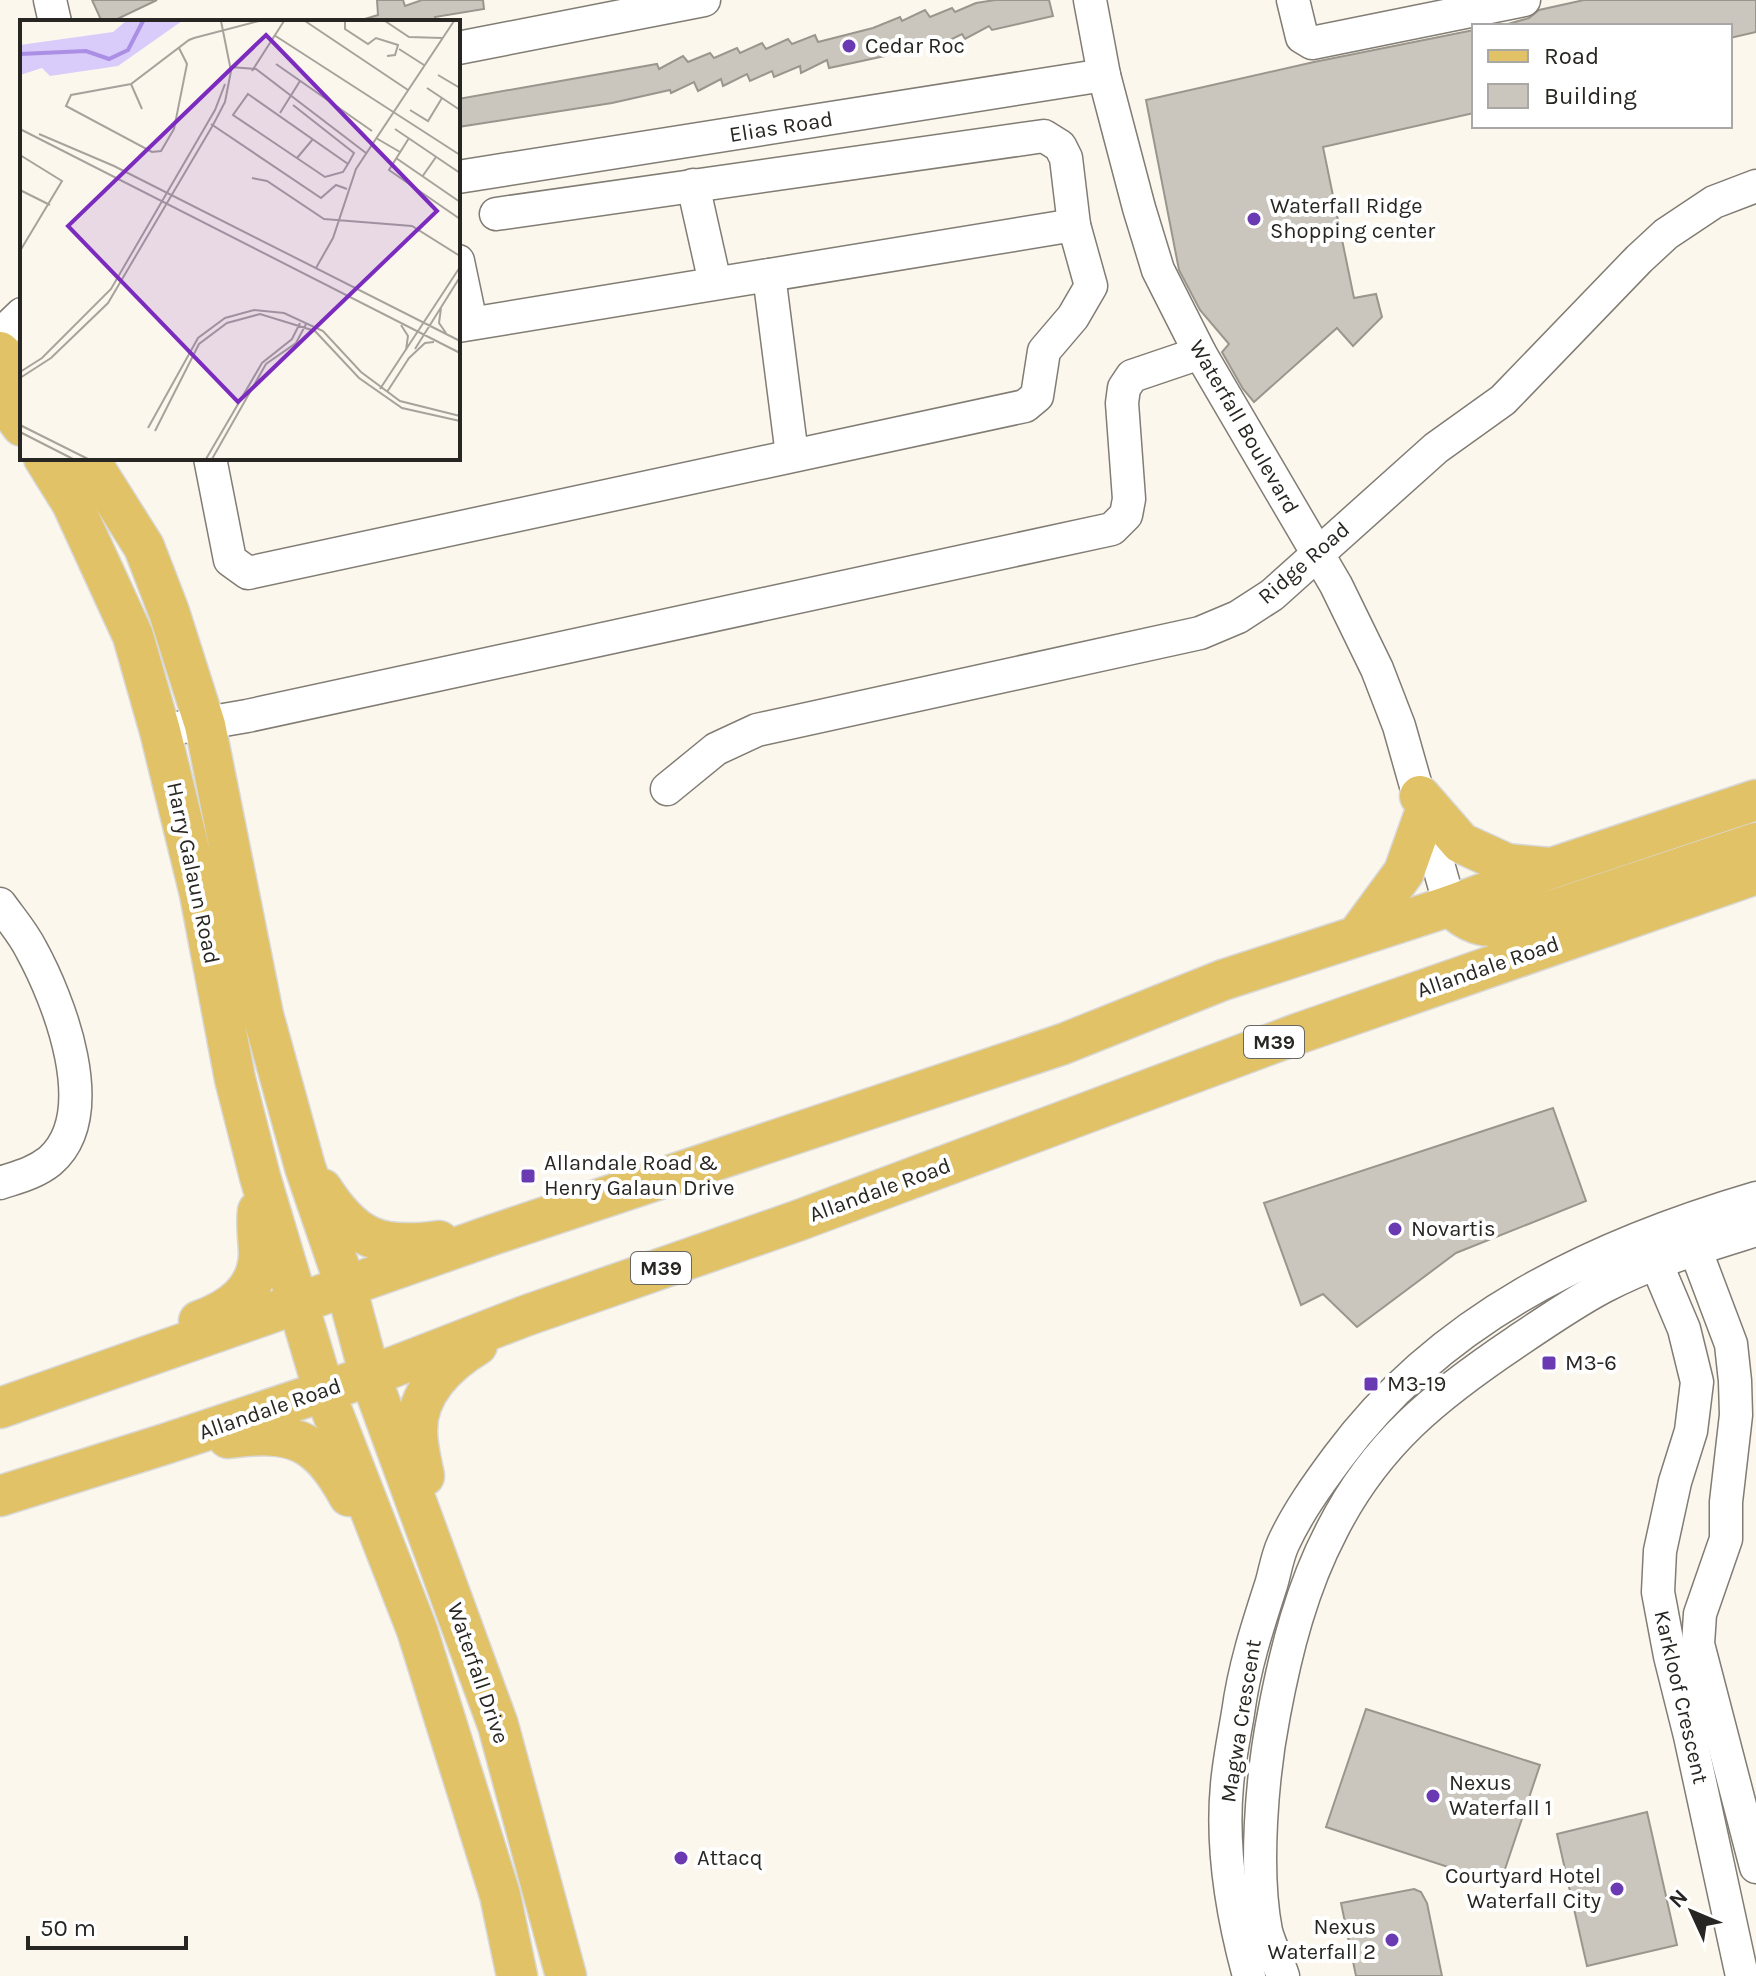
<svg xmlns="http://www.w3.org/2000/svg" width="1756" height="1976" font-family="Karla,sans-serif">
	<style>
		.building { fill: #cbc6bd; stroke: #9b968d; stroke-width: 2 }
		.lines { fill: none; stroke-linecap: round; stroke-linejoin: round }
		.minor-casing { stroke: #817c74; stroke-width: 35 }
		.major-casing { stroke: #d8d8d7; stroke-width: 43 }
		.minor { stroke: #fff; stroke-width: 32 }
		.major { stroke: #e2c267; stroke-width: 40 }
		.poi-dot { fill: #6a3ab2; stroke: #fff; stroke-width: 3 }
		.labels { text-anchor: middle; dominant-baseline: central; stroke-width: 8; stroke-linejoin: round; paint-order: stroke }
		.shield { fill: #fff; stroke: #686764; stroke-width: 2 }
		.shield-label { font-size: 20px; font-weight: bold; fill: #282622 }
		.poi-label { font-size: 22px; fill: #282622; stroke: #fff; text-anchor: start }
		.street-label { font-size: 22px; fill: #282622; stroke: #fff }
		.inset-river { fill: none; stroke: #aa8fe5; stroke-width: 4 }
		.inset-road { fill: none; stroke: #a7a39c; stroke-width: 2 }
		.view { fill: #7b2cbf; fill-opacity: 0.15; stroke: #7b2cbf; stroke-width: 4 }
		.inset-edge { fill: none; stroke: #282622; stroke-width: 4 }
	</style>
	<rect width="100%" height="100%" fill="#fcf7ed"/>
	<g class="building">
		<polygon points="92,0 157,0 111,22 102,22"/>
		<polygon points="377,0 403,0 405,6 422,0 483,0 484,9 435,17 436,22 366,22 365,19 378,15"/>
		<polygon points="995,0 1049,0 1053,16 992,30 989,26 965,39 962,34 940,45 937,38 913,49 911,45 885,56 829,68 827,60 801,73 800,66 774,77 772,71 750,81 747,74 723,86 721,79 698,91 694,82 671,93 670,90 612,103 458,127 458,99 657,64 659,69 683,56 688,62 710,53 714,58 737,48 740,53 762,43 766,49 788,39 792,44 815,35 818,42 873,28 900,17 902,21 925,10 930,17 952,8 955,12 976,3"/>
		<polygon points="1584,0 1756,0 1756,32 1730,38 1730,26 1501,26 1529,18 1539,10"/>
		<polygon points="1474,30 1474,113 1323,147 1354,298 1376,294 1382,317 1353,346 1337,328 1254,402 1243,389 1222,352 1229,344 1200,310 1179,270 1146,100 1314,62"/>
		<polygon points="1553,1108 1586,1201 1456,1253 1357,1327 1323,1294 1301,1305 1264,1203"/>
		<polygon points="1366,1709 1540,1765 1500,1884 1326,1827"/>
		<polygon points="1647,1812 1677,1945 1587,1966 1557,1834"/>
		<polygon points="1414,1889 1421,1892 1427,1903 1442,1976 1356,1976 1341,1903"/>
	</g>
	<g class="lines">
		<g class="minor-casing">
			<g id="minor">
				<polyline points="50,0 55,22"/>
				<polyline points="1090,0 1104,75 1139,208 1158,270 1200,353 1336,585 1377,669 1399,726 1450,906"/>
				<polyline points="1293,0 1302,37 1312,43 1524,0"/>
				<polyline points="458,48 704,0"/>
				<polyline points="458,177 1104,75"/>
				<polyline points="693,185 715,283"/>
				<polyline points="496,214 1044,136 1060,146 1066,158 1074,225"/>
				<polyline points="458,261 471,323"/>
				<polyline points="769,275 792,455"/>
				<polyline points="0,335 22,314"/>
				<polyline points="210,458 230,560 248,573 1025,406 1037,396 1044,351 1073,317 1091,286 1074,225 458,326"/>
				<polyline points="160,731 247,716 1112,529 1126,515 1129,499 1122,403 1124,388 1132,376 1200,353"/>
				<polyline points="667,789 716,749 757,730 1200,633 1238,617 1272,595 1436,448 1503,400 1639,259 1666,234 1714,202 1756,186"/>
				<path d="M 0,904 C 10,918 23,933 31,949 C 59,1000 104,1114 50,1161 C 35,1173 18,1177 0,1183"/>
				<polyline points="1688,1230 1731,1344 1735,1381 1736,1415 1726,1502 1726,1539 1700,1614 1698,1644 1756,1867"/>
				<polyline points="1649,1246 1684,1329 1697,1382 1691,1431 1675,1482 1660,1551 1658,1592 1670,1656 1690,1736 1742,1976"/>
				<path d="M 1249,1976 C 1232,1914 1221,1849 1227,1785 C 1229,1761 1234,1737 1238,1713 C 1244,1668 1257,1628 1271,1585 C 1275,1572 1277,1557 1283,1544 C 1297,1513 1318,1484 1338,1457 C 1441,1318 1593,1246 1756,1198"/>
				<path d="M 1283,1976 C 1278,1961 1270,1946 1266,1931 C 1254,1870 1262,1775 1274,1714 C 1286,1650 1302,1587 1332,1530 C 1376,1443 1437,1395 1516,1342 C 1544,1323 1573,1303 1603,1287 C 1650,1262 1705,1246 1756,1230"/>
			</g>
		</g>
		<g class="major-casing">
			<g id="major">
				<polyline points="0,352 22,375"/>
				<polyline points="0,397 22,426"/>
				<polyline points="44,458 72,503 133,636 160,731 200,894 235,1079 260,1177 324,1391 417,1630 500,1895 517,1976"/>
				<polyline points="88,458 144,547 169,612 205,725 263,1015 305,1167 346,1287 370,1376 498,1725 566,1976"/>
				<polyline points="1420,796 1461,843 1507,864 1550,868"/>
				<path d="M 1450,906 C 1468,923 1483,929 1508,925 L 1756,843"/>
				<polyline points="1357,936 1404,872 1425,813"/>
				<path d="M 322,1189 C 355,1240 380,1249 439,1241"/>
				<path d="M 199,1321 C 230,1310 258,1291 259,1255 C 259,1240 256,1225 258,1211"/>
				<polyline points="0,1408 495,1234 1063,1044 1223,980 1450,906 1552,868 1756,800"/>
				<path d="M 228,1438 C 291,1430 317,1437 349,1496"/>
				<path d="M 424,1476 C 421,1461 417,1446 417,1431 C 416,1393 447,1363 477,1345"/>
				<polyline points="0,1496 165,1444 370,1376 525,1316 797,1221 1297,1034 1756,874"/>
			</g>
		</g>
		<use href="#minor" class="minor"/>
		<use href="#major" class="major"/>
	</g>
	<g class="poi-dot">
		<circle cx="849" cy="46" r="8"/>
		<circle cx="1254" cy="219" r="8"/>
		<rect x="520" y="1168" width="16" height="16" rx="4"/>
		<circle cx="1395" cy="1229" r="8"/>
		<rect x="1541" y="1355" width="16" height="16" rx="4"/>
		<rect x="1363" y="1376" width="16" height="16" rx="4"/>
		<circle cx="1433" cy="1796" r="8"/>
		<circle cx="681" cy="1858" r="8"/>
		<circle cx="1617" cy="1889" r="8"/>
		<circle cx="1392" cy="1940" r="8"/>
	</g>
	<g class="labels">
		<g class="shield">
			<rect x="1244" y="1026" width="60" height="32" rx="6"/>
			<rect x="631" y="1252" width="60" height="32" rx="6"/>
		</g>
		<g class="shield-label">
			<text x="1274" y="1042">M39</text>
			<text x="661" y="1268">M39</text>
		</g>
		<g class="poi-label">
			<text x="865" y="46">Cedar Roc</text>
			<text x="1270" y="206">Waterfall Ridge<tspan x="1270" dy="25">Shopping center</tspan></text>
			<text x="544" y="1163">Allandale Road &amp;<tspan x="544" dy="25">Henry Galaun Drive</tspan></text>
			<text x="1411" y="1229">Novartis</text>
			<text x="1565" y="1363">M3-6</text>
			<text x="1387" y="1384">M3-19</text>
			<text x="1449" y="1783">Nexus<tspan x="1449" dy="25">Waterfall 1</tspan></text>
			<text x="697" y="1858">Attacq</text>
			<text x="1601" y="1876" text-anchor="end">Courtyard Hotel<tspan x="1601" dy="25">Waterfall City</tspan></text>
			<text x="1376" y="1927" text-anchor="end">Nexus<tspan x="1376" dy="25">Waterfall 2</tspan></text>
		</g>
		<g class="street-label">
			<text transform="translate(781 127) rotate(-9)">Elias Road</text>
			<text transform="translate(1244 427) rotate(60)">Waterfall Boulevard</text>
			<text transform="translate(1304 563) rotate(-41)">Ridge Road</text>
			<text transform="translate(193 873) rotate(78)">Harry Galaun Road</text>
			<text transform="translate(1488 967) rotate(-19)">Allandale Road</text>
			<text transform="translate(880 1190) rotate(-20)">Allandale Road</text>
			<text transform="translate(270 1409) rotate(-19)">Allandale Road</text>
			<text transform="translate(478 1673) rotate(71)">Waterfall Drive</text>
			<text transform="translate(1681 1697) rotate(77)">Karkloof Crescent</text>
			<text transform="translate(1241 1721) rotate(-81)">Magwa Crescent</text>
		</g>
	</g>
	<g transform="translate(20 20)">
		<rect width="440" height="440" fill="#fcf7ed"/>
		<path d="M 106,1 L 162,1 L 98,46 L 30,56 L 22,48 L 0,55 L 0,25 L 93,12 Z" fill="#d9ccfa"/>
		<path class="inset-river" d="M 0,34 L 66,31 L 89,39 L 108,30 L 123,1"/>
		<path class="inset-road" d="M 285,1 L 388,70M 325,1 L 325,9 L 348,24 L 356,18 L 378,25 L 375,35 L 367,36M 365,1 L 389,17 L 422,18M 254,15 L 440,135M 159,28 L 167,44 L 154,109 L 141,131 L 132,132 L 46,86 L 51,75 L 111,64 L 169,20 L 174,18 L 239,1M 379,29 L 404,45M 256,44 L 352,111M 210,47 L 236,49 L 346,133M 232,51 L 264,1M 418,55 L 440,68M 111,64 L 122,89M 407,68 L 440,90M 228,74 L 328,144 L 323,152 L 305,157 L 213,95 ZM 273,85 L 334,133 L 328,144M 390,90 L 408,101 L 422,78M 260,93 L 280,61M 191,104 L 301,178 L 316,165 L 327,169M 0,109 L 440,333M 375,109 L 440,153M 19,114 L 94,146 L 440,321M 356,118 L 380,132M 389,118 L 369,150 L 440,199M 0,135 L 42,161 L 0,231M 277,138 L 293,119M 376,138 L 440,182M 402,157 L 416,137M 232,158 L 247,161 L 304,199 L 392,206 L 440,236M 0,170 L 30,185M 296,248 L 313,218 L 336,149 L 434,1M 421,288 L 419,303 L 426,313M 381,305 L 388,316 L 386,330M 395,329 L 440,257M 388,339 L 405,323 L 414,322M 0,352 L 22,338 L 91,269 L 195,90 L 205,64M 0,358 L 31,338 L 88,283 L 193,105 L 205,82 L 211,51 L 201,1M 360,369 L 440,247M 367,372 L 389,338M 0,405 L 68,439M 128,408 L 178,318 L 205,298 L 234,290 L 264,293 L 303,311 L 341,352 L 380,381 L 440,396M 135,411 L 179,324 L 207,303 L 240,294 L 295,311 L 339,358 L 382,388 L 440,401M 0,412 L 53,439M 186,439 L 242,343 L 272,319 L 280,303M 192,439 L 246,344 L 276,323 L 286,304"/>
		<path class="view" d="M 246,15 L 417,191 L 218,382 L 48,206 Z"/>
		<rect width="440" height="440" class="inset-edge"/>
	</g>
	<rect x="1472" y="24" width="260" height="104" fill="#ffffff" stroke="#a9a8a7" stroke-width="2"/>
	<rect x="1488" y="50" width="40" height="12" fill="#e2c267" stroke="#a9a8a7" stroke-width="2"/>
	<text x="1544" y="64" font-size="24" fill="#282622">Road</text>
	<rect x="1488" y="84" width="40" height="24" fill="#cbc6bd" stroke="#a9a8a7" stroke-width="2"/>
	<text x="1544" y="104" font-size="24" fill="#282622">Building</text>
	<g transform="translate(1692 1912) rotate(314)" stroke="#ffffff" stroke-width="6" paint-order="stroke">
	<path d="M0-6L14 30L0 20L-14 30Z" fill="#282622"/>
	<text y="-12" font-size="22" font-weight="bold" text-anchor="middle" fill="#282622">N</text>
	</g>
	<path d="M28 1936v12h158v-12" fill="none" stroke="#282622" stroke-width="4"/>
	<text x="40" y="1936" font-size="24" fill="#282622" stroke="#ffffff" stroke-width="6" paint-order="stroke">50 m</text>
</svg>
